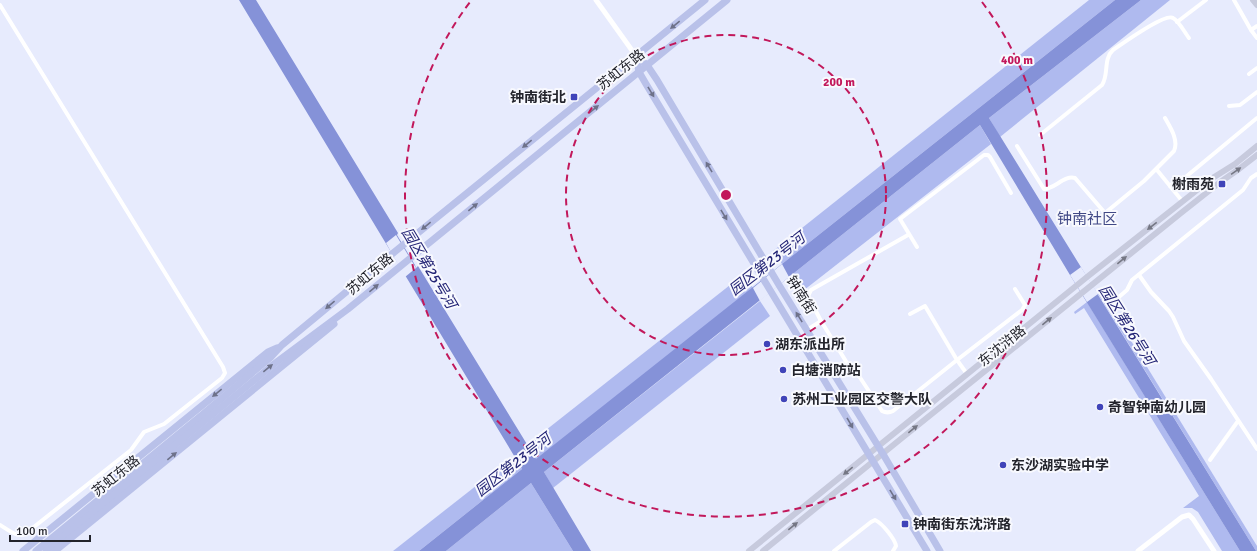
<svg xmlns="http://www.w3.org/2000/svg" width="1257" height="551" font-family="Signika,'Noto Sans SC',sans-serif">
	<style>
		.green { fill: #afbaef }
		.water { fill: #8592d8 }
		.pier { fill: #e7ebfd }
		.lines { fill: none; stroke-linecap: round; stroke-linejoin: round }
		.minor { stroke: #fff; stroke-width: 4 }
		.tertiary { stroke: #fff; stroke-width: 5 }
		.secondary { stroke: #c7cadd; stroke-width: 6 }
		.primary { stroke: #b9c1e9; stroke-width: 7 }
		.oneway { fill: #6e728a }
		.oneway2 { fill: #757784 }
		.ring { fill: none; stroke: #c2185b; stroke-width: 2; stroke-dasharray: 7 5 }
		.poi-dot { fill: #4044b9; stroke: #f8f9fe; stroke-width: 1.5 }
		.labels { text-anchor: middle; dominant-baseline: central; stroke-width: 4; stroke-linejoin: round; paint-order: stroke }
		.street-label { font-size: 14px; fill: #23242c; stroke: #f8f9fe }
		.poi-label { font-size: 14px; font-weight: bold; fill: #23242c; stroke: #f8f9fe; text-anchor: start }
		.neighbourhood-label { font-size: 15px; fill: #414986; stroke: #f8f9fe }
		.water-label { font-size: 15px; font-style: italic; fill: #242576; stroke: #f8f9fe }
		.centre { fill: #c2185b; stroke: #f8f9fe; stroke-width: 2 }
		.ring-label { font-size: 12px; text-anchor: middle; font-weight: bold; fill: #c2185b; stroke: #f8f9fe; stroke-width: 4; stroke-linejoin: round; paint-order: stroke }
	</style>
	<rect width="100%" height="100%" fill="#e7ebfd"/>
	<g class="green">
		<polygon points="1089,0 1115,0 782,264 773,251"/>
		<polygon points="1141,0 1170,0 1000,137 989,118"/>
		<polygon points="980,125 991,144 799,294 789,277"/>
		<polygon points="744,274 753,288 536,460 527,445"/>
		<polygon points="1101,292 1257,546 1257,551 1256,551 1098,294"/>
		<polygon points="760,301 770,316 553,488 544,472"/>
		<polygon points="1087,302 1240,551 1222,551 1198,512 1192,508 1183,508 1199,496 1084,308 1075,314 1074,312"/>
		<polygon points="514,456 522,469 419,551 393,551"/>
		<polygon points="531,483 573,551 446,551"/>
	</g>
	<polygon class="water" points="239,0 256,0 398,233 397,235 415,265 416,268 418,266 536,459 1115,0 1141,0 989,118 1256,551 1240,551 1070,275 980,125 544,472 591,551 573,551 531,483 446,551 419,551 522,469"/>
	<g class="pier">
		<polygon points="396,235 416,268 405,277 386,243"/>
		<polygon points="782,264 789,277 760,301 753,288"/>
		<polygon points="1081,267 1098,294 1087,302 1070,275"/>
	</g>
	<g class="lines">
		<g class="minor">
			<polyline points="1234,0 1251,30 1257,38"/>
			<path d="M 0,5 L 223,367 L 225,373 L 222,378 L 164,424 L 144,432 L 131,450 L 25,534 C 17,538 7,529 0,525"/>
			<polyline points="1177,22 1206,0"/>
			<polyline points="1251,30 1257,26"/>
			<polyline points="1249,74 1257,68"/>
			<polyline points="1229,106 1240,105 1257,92"/>
			<path d="M 1040,135 L 1102,85 C 1109,75 1103,59 1113,50 C 1122,44 1165,13 1173,18 C 1179,21 1185,33 1189,38"/>
			<path d="M 1017,146 L 1044,189 C 1055,189 1064,175 1075,178 L 1105,213 L 1144,181 L 1174,151 C 1179,140 1170,127 1165,118"/>
			<polyline points="1157,170 1183,202"/>
			<polyline points="1170,186 1174,182 1182,180 1257,118"/>
			<path d="M 908,235 L 811,290 L 808,296 L 821,321 L 852,371 L 859,376 L 882,411 C 886,413 889,413 893,411 L 957,360 L 1022,310 L 1025,305 L 1015,289"/>
			<polyline points="917,247 900,219 984,155 988,155 990,157 1011,193"/>
			<polyline points="1139,275 1151,292 1169,311 1173,317 1184,341 1211,379 1257,449"/>
			<polyline points="1112,303 1127,290 1132,280 1243,190 1251,178 1257,174"/>
			<polyline points="910,314 925,306 957,360 967,374"/>
			<polyline points="807,330 821,321"/>
			<polyline points="1210,460 1238,421"/>
			<path d="M 834,551 L 871,522 L 875,520 C 882,523 895,539 896,546 L 893,551"/>
		</g>
		<g class="tertiary">
			<polyline points="596,0 636,56"/>
			<polyline points="1138,551 1182,517 1189,515 1193,519 1214,551"/>
		</g>
		<g class="secondary">
			<polyline points="1253,0 1257,5"/>
			<polyline points="749,551 1087,277 1211,179 1235,164 1257,146"/>
			<polyline points="763,551 897,442 1181,213 1219,183 1239,169 1257,155"/>
		</g>
		<g class="primary">
			<polyline points="636,56 647,65 657,80 779,285 883,454 940,551"/>
			<polyline points="636,56 639,72 646,84 927,551"/>
			<polyline points="23,551 268,352 277,348"/>
			<polyline points="36,551 202,415 271,357 282,345 392,254 705,0"/>
			<polyline points="46,551 274,364 348,309 727,0"/>
			<polyline points="55,551 334,324"/>
		</g>
	</g>
	<defs><path id="oneway-solid" d="M-6-.8H1V-3.2L6.5 0L1 3.2V.8H-6Z"/></defs>
	<g class="oneway">
		<use href="#oneway-solid" transform="translate(675 25) rotate(141)"/>
		<use href="#oneway-solid" transform="translate(651 92) rotate(59)"/>
		<use href="#oneway-solid" transform="translate(594 109) rotate(-39)"/>
		<use href="#oneway-solid" transform="translate(527 144) rotate(141)"/>
		<use href="#oneway-solid" transform="translate(709 167) rotate(-121)"/>
		<use href="#oneway-solid" transform="translate(473 207) rotate(-39)"/>
		<use href="#oneway-solid" transform="translate(724 215) rotate(59)"/>
		<use href="#oneway-solid" transform="translate(426 226) rotate(141)"/>
		<use href="#oneway-solid" transform="translate(374 288) rotate(-40)"/>
		<use href="#oneway-solid" transform="translate(330 305) rotate(140)"/>
		<use href="#oneway-solid" transform="translate(799 317) rotate(-122)"/>
		<use href="#oneway-solid" transform="translate(268 368) rotate(-39)"/>
		<use href="#oneway-solid" transform="translate(217 393) rotate(141)"/>
		<use href="#oneway-solid" transform="translate(850 423) rotate(60)"/>
		<use href="#oneway-solid" transform="translate(172 456) rotate(-39)"/>
		<use href="#oneway-solid" transform="translate(893 495) rotate(59)"/>
	</g>
	<g class="oneway2">
		<use href="#oneway-solid" transform="translate(1236 171) rotate(-35)"/>
		<use href="#oneway-solid" transform="translate(1152 226) rotate(142)"/>
		<use href="#oneway-solid" transform="translate(1122 260) rotate(-39)"/>
		<use href="#oneway-solid" transform="translate(1047 321) rotate(-39)"/>
		<use href="#oneway-solid" transform="translate(913 429) rotate(-39)"/>
		<use href="#oneway-solid" transform="translate(848 471) rotate(141)"/>
		<use href="#oneway-solid" transform="translate(793 526) rotate(-39)"/>
	</g>
	<g class="ring">
		<circle cx="726" cy="195" r="160"/>
		<path d="M982 2A321 321 0 1 1 470 2"/>
	</g>
	<g class="poi-dot">
		<rect x="570" y="93" width="8" height="8" rx="2"/>
		<rect x="1218" y="180" width="8" height="8" rx="2"/>
		<circle cx="767" cy="344" r="4"/>
		<circle cx="783" cy="370" r="4"/>
		<circle cx="784" cy="399" r="4"/>
		<circle cx="1100" cy="407" r="4"/>
		<circle cx="1003" cy="465" r="4"/>
		<rect x="901" y="520" width="8" height="8" rx="2"/>
	</g>
	<g class="labels">
		<g class="street-label">
			<text transform="translate(621 70) rotate(-39)">苏虹东路</text>
			<text transform="translate(370 274) rotate(-40)">苏虹东路</text>
			<text transform="translate(801 295) rotate(58)">钟南街</text>
			<text transform="translate(1002 346) rotate(-39)">东沈浒路</text>
			<text transform="translate(116 476) rotate(-39)">苏虹东路</text>
		</g>
		<g class="poi-label">
			<text x="566" y="97" text-anchor="end">钟南街北</text>
			<text x="1214" y="184" text-anchor="end">榭雨苑</text>
			<text x="775" y="344">湖东派出所</text>
			<text x="791" y="370">白塘消防站</text>
			<text x="792" y="399">苏州工业园区交警大队</text>
			<text x="1108" y="407">奇智钟南幼儿园</text>
			<text x="1011" y="465">东沙湖实验中学</text>
			<text x="913" y="524">钟南街东沈浒路</text>
		</g>
		<g class="neighbourhood-label">
			<text x="1087" y="219">钟南社区</text>
		</g>
		<g class="water-label">
			<text transform="translate(767 264) rotate(-38)">园区第23号河</text>
			<text transform="translate(429 268) rotate(59)">园区第25号河</text>
			<text transform="translate(1127 325) rotate(58)">园区第26号河</text>
			<text transform="translate(513 465) rotate(-38)">园区第23号河</text>
		</g>
	</g>
	<circle cx="726" cy="195" r="6" class="centre"/>
	<g class="ring-label">
		<text x="1017" y="64">400 m</text>
		<text x="839" y="86">200 m</text>
	</g>
	<path d="M10 535v6h80v-6" fill="none" stroke="#23242c" stroke-width="2"/>
	<text x="16" y="535" font-size="12" fill="#23242c" stroke="#f8f9fe" stroke-width="3" paint-order="stroke">100 m</text>
</svg>
